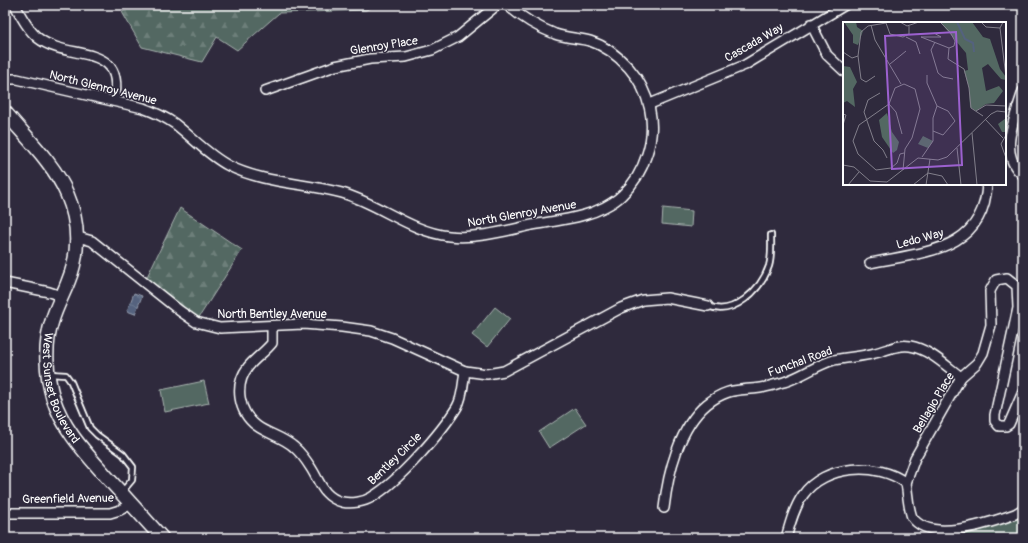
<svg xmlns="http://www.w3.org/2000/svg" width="1028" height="543" font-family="Pangolin,sans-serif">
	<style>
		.green { fill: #536862; stroke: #a9b4b0 }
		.forest { fill: url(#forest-firs); stroke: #a9b4b0 }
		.water { fill: url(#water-waves); stroke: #98a1b2 }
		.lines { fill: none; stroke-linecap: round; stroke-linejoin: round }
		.lane-casing { stroke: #fff; stroke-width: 8 }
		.street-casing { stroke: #fff; stroke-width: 12 }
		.secondary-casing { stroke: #fff; stroke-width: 16 }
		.lane { stroke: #2f2a3d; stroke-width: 4.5 }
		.street { stroke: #2f2a3d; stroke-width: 9 }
		.secondary { stroke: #2f2a3d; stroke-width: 13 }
		.labels { text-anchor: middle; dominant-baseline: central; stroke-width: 3; stroke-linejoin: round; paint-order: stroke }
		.street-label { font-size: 12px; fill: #fff; stroke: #2f2a3d }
		.inset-river { fill: none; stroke: #54627e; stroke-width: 2 }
		.inset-road { fill: none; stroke: #827f8b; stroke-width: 1 }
		.view { fill: #9c61cf; fill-opacity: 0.15; stroke: #9c61cf; stroke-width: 2 }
		.inset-edge { fill: none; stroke: #fff; stroke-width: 2 }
	</style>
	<defs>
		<pattern id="forest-firs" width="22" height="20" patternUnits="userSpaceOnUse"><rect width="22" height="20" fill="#536862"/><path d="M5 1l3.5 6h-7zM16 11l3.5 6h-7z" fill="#6d7f7a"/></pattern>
		<pattern id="water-waves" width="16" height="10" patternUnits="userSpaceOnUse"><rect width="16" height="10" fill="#54627e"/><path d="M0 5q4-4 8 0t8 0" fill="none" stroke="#6e7a91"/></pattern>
	</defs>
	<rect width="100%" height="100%" fill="#2f2a3d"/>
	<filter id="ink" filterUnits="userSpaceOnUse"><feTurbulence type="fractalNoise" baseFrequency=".025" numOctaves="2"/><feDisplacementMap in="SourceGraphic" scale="8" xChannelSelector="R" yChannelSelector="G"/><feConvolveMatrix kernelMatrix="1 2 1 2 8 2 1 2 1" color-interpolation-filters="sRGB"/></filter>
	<g filter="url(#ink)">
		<g class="green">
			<polygon points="663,208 692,211 691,227 662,224"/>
			<polygon points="495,307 510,319 487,347 472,335"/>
			<polygon points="204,381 209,403 165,412 161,390"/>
			<polygon points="575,408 586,424 549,448 539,432"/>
			<polygon points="1023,509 1023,538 959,538 959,534 1015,514"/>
		</g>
		<g class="forest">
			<polygon points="138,5 376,5 366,10 279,13 237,50 217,37 202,62 142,47 122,12"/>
			<polygon points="180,208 242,250 196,322 144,283"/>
		</g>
		<polygon class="water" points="134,293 142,296 135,314 127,311"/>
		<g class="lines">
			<g class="lane-casing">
				<g id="lane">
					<path d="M 708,306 C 733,317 761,290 769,266 C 772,256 771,246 771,235"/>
					<polyline points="50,374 66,375 71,382 90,428 97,435 123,454 133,467 132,480 122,492"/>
				</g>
			</g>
			<g class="street-casing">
				<g id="street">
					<path d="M 15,5 C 21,16 28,30 38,38 C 68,62 127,41 114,101"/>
					<polyline points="811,24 827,55 844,71"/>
					<path d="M 5,79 L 17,79 L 143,108 C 154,112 165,117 175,124 C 193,138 208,155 229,166 C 263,183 305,183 342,193 C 378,203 411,232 449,236 C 477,239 505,231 532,225 C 549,222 567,220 584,215 C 596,212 613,204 622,195 C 634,184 642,170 647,154 C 657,124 650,92 629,68 C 618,56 606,46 590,41 C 579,38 566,38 555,34 C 537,27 521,17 507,5"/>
					<polyline points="265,91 335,66 370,59 406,57 432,50 458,37 497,5"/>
					<path d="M 1023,91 C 1015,118 997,154 1023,175"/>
					<polyline points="650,104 745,65 845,5"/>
					<polyline points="78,237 92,241 180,311 196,322 220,328 303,324 342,327 371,331 392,338 465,371 487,374 504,371 621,308 643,300 667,298 708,306"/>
					<path d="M 870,263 C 922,252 984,252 987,184"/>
					<polyline points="5,283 49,292 61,296"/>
					<path d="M 272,326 L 272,343 C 265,352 255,358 248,367 C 234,385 238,412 257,426 C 268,434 283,437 294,447 C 301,453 306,460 311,468 C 320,482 323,497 342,502 C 352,504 364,502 372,497 C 398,482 441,433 457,407 C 463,397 463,383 465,371"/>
					<polyline points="906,483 915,458 961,377 977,363 983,353 991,325 990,291 996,280 1007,278 1017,286 1018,308 995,415 995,421 999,426 1006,426 1009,424 1023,392"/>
					<path d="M 664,508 C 668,473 679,427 707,404 C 727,388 737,391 760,388 C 768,387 776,384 784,382 C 801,377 816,365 834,360 C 847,357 862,357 875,353 C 888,350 897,344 910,346 C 929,349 946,366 961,377"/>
					<polyline points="5,513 110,513 120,510 131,504"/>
					<path d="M 786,538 C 790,524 794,508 803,495 C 824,465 877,461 906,483 C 908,494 908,507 912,517 C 929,543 987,524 1015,514 L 1023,509"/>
				</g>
			</g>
			<g class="secondary-casing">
				<g id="secondary">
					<path id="s1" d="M 5,112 C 25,136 55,165 67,194 C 79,222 80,253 68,282 C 63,295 56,307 52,321 C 44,345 46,374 53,398 C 63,429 84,451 105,475 C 124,496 143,517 162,538"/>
				</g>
			</g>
			<use href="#lane" class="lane"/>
			<use href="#street" class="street"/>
			<use href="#secondary" class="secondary"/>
		</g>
	</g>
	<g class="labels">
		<g class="street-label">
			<text transform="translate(754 43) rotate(-30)">Cascada Way</text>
			<text transform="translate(384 46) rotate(-9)">Glenroy Place</text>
			<text transform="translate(103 88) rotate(14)">North Glenroy Avenue</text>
			<text transform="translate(522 214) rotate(-10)">North Glenroy Avenue</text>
			<text transform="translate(920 239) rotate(-15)">Ledo Way</text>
			<text x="272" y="314">North Bentley Avenue</text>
			<text transform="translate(800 362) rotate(-20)">Funchal Road</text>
			<text stroke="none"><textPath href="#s1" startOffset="306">West Sunset Boulevard</textPath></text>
			<text transform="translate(934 403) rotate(-59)">Bellagio Place</text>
			<text transform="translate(395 459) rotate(-44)">Bentley Circle</text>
			<text transform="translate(68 499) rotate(-1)">Greenfield Avenue</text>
		</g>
	</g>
	<g transform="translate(843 22)">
		<rect width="163" height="163" fill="#2f2a3d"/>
		<path d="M 1,0 L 13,0 L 14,5 L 20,9 L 15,23 L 10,21 L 10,13 ZM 97,0 L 129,0 L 140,15 L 147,17 L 157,47 L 163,55 L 163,58 L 158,57 L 145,42 L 139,46 L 143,69 L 156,64 L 160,69 L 151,81 L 143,82 L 133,89 L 127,85 L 126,66 L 121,49 L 125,48 L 123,31 ZM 163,96 L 163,110 L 159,110 L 155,102 Z" fill="#536862"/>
		<path d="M 0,44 L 7,45 L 14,60 L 10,67 L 12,85 L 4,79 L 0,81 ZM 44,91 L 49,110 L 56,120 L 54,128 L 50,131 L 39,115 L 36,98 ZM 80,114 L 90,119 L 85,126 L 75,122 Z" fill="#536862"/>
		<path class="inset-river" d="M 114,0 L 122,17 L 130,21 L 131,30"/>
		<path class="inset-road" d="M 57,0 L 64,4 L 76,0M 97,0 L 107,10 L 112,19 L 111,24 L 106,26M 138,0 L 143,5 L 157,6 L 160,0M 28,3 L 32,18 L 58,62M 157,6 L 163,55M 63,15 L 73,20 L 77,32M 78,15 L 106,26M 78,15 L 98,15 L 91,11M 92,20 L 88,28 L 95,51 L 100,55 L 110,57M 106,26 L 105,37 L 121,47 L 126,66 L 128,86 L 140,94M 0,30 L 9,36 L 15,34 L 18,10 L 25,4 L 43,1 L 47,12 L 60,15 L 66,12 L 66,4M 15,34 L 18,57 L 23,60 L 32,54M 47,42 L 63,29M 37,71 L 25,78 L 21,90 L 31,119 L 40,128 L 44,136M 46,82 L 53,90 L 59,112M 133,89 L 143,83 L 163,84M 0,92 L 3,93 L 0,103M 142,97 L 160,116M 90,109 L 100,113 L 112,99 L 105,89 L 94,84M 129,111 L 134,163M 163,113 L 158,122 L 163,136M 114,126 L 118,163M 79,135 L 90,119 L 90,96 L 94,84 L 84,61 L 84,53M 0,143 L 11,145 L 27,159 L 44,160 L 75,136 L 95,138 L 104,135 L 148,92 L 154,89 L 163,90M 60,148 L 62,127 L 69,116 L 77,87 L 72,67 L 61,62 L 52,66 L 46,82 L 16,103 L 10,119 L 15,132 L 33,148 L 48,146 L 54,141 L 57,132 L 61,131M 5,163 L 16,150M 70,163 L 85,151 L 99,154 L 105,163M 83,163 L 87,137"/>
		<path class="view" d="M 113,10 L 119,143 L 49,147 L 42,14 Z"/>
		<rect width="163" height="163" class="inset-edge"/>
	</g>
	<rect width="1028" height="543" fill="none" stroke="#2f2a3d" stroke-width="20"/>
	<rect x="10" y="10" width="1008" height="523" fill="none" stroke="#fff" stroke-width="1.5" filter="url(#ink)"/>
</svg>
